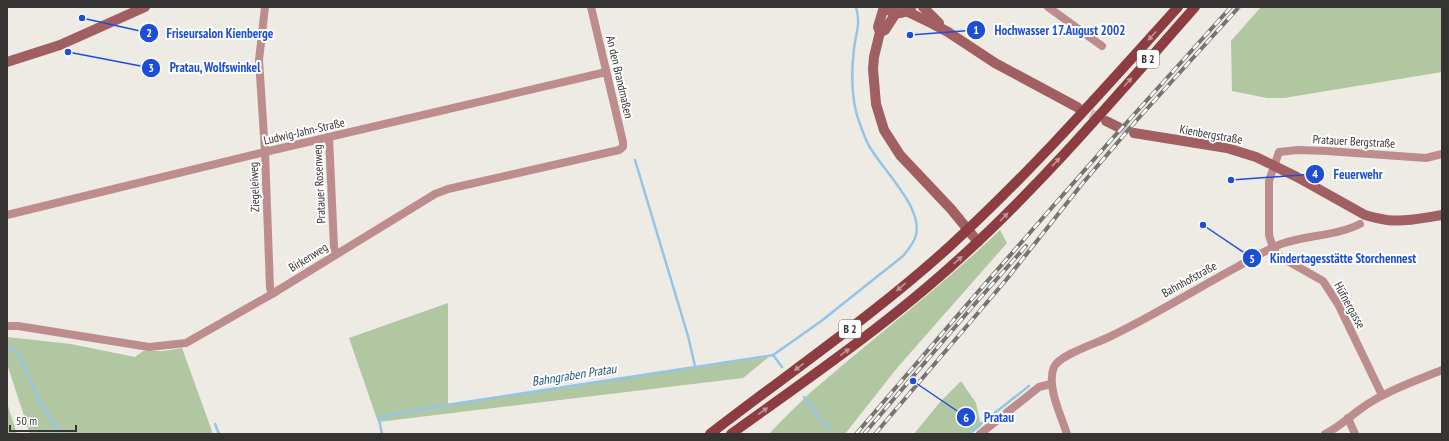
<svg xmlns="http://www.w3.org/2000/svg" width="1449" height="441" font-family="'PT Sans Narrow',sans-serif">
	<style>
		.green { fill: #b0c7a1 }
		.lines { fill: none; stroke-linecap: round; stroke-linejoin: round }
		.stream { stroke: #94c5e6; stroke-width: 2.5 }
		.secondary-tunnel { stroke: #c9c6c1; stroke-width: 10; stroke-dasharray: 10 5; stroke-linecap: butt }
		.street { stroke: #bd8d8d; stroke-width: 8 }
		.secondary { stroke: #a25f61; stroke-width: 10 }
		.primary { stroke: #8d3c41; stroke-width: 10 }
		.rail-casing { stroke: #757470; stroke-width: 4 }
		.rail { stroke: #fff; stroke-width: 2.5; stroke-dasharray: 8; stroke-linecap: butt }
		.oneway { fill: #c09496 }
		.labels { text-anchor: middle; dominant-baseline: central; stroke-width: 4; stroke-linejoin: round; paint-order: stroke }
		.shield { fill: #fff; stroke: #727170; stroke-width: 1 }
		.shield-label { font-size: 11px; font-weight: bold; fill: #353432 }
		.street-label { font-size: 12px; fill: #353432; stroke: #fff }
		.water-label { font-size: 13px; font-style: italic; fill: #20597a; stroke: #fff }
		.leader { fill: none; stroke: #1d4ed8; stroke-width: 1.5 }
		.callout-dot { fill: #1d4ed8; stroke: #fff; stroke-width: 1.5 }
		.mark-label { font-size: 12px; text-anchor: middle; font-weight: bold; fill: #fff }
		.callout-label { font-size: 13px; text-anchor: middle; font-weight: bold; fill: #1d4ed8; stroke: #fff; stroke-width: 4; stroke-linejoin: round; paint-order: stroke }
	</style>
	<rect width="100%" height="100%" fill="#eeebe5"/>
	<g class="green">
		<polygon points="1261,7 1442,7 1442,72 1284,98 1267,98 1232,91 1231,41"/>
		<path d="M 1000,230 L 1007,243 L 897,368 L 845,434 L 769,434 C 782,420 796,406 810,393 C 873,338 940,288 1000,230 Z"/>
		<polygon points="448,303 448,404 770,356 743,378 378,422 349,338"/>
		<polygon points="7,337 71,344 135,357 143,351 163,351 182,348 213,434 30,434 7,364"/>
		<polygon points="961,381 976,403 981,426 971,434 914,434 940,402"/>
		<polygon points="7,403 17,434 7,434"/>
	</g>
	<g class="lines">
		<g class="stream">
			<polyline points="635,160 688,336 695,366"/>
			<polyline points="7,346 18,353 40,402 61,434"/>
			<path d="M 773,355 L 820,322 L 903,256 C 908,250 914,243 916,235 C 923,208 884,171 871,149 C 866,142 864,134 861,127 C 851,103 851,74 854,49 C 856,31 861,25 856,7"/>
			<polyline points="804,397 823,423 831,428"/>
			<polyline points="215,424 219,434"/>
			<polyline points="382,434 379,419 382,417 440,406 768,356 773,355 782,367"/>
			<polyline points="968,434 1029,386"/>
		</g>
		<g class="secondary-tunnel">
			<polyline points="1077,107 1105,121"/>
			<polyline points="1118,127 1134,133"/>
		</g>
		<g class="street">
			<polyline points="265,7 259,60 265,152 270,288 272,294"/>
			<polyline points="1048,7 1102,46"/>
			<polyline points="329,137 334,247 336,254"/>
			<polyline points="7,215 265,152 606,72"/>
			<polyline points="7,326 18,326 149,347 186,343 272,294 435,194 448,189 619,150 623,147 623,142 591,7"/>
			<polyline points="1382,395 1338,304 1323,281 1277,255 1273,248 1269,235 1269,181 1279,152 1298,150 1327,151 1426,158 1442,154"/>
			<polyline points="1348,418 1355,434"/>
			<polyline points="980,434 1039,387 1051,384"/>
			<path d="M 1067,434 C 1061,415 1046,386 1054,367 C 1060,355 1094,344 1107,338 C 1152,317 1194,290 1237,267 C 1251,259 1266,250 1281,244 C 1306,235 1336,236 1360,224"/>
			<path d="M 1325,434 C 1342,426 1355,411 1371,402 C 1393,388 1418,380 1442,370"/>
		</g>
		<g class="secondary">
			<polyline points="884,7 878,27 880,32 874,57 873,69 876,104 884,130 900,155 951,209 978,242"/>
			<path d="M 885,7 C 893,15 903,15 911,8"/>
			<polyline points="923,7 939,23"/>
			<polyline points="906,11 931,23 948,32 995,63 1077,107"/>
			<polyline points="880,32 885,30 896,13"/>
			<polyline points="7,62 60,45 145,7"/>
			<polyline points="1106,121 1118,127"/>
			<path d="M 1134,133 L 1227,148 L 1256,157 L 1297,177 L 1365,215 C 1372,217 1380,219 1387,220 C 1405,222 1424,218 1442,215"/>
		</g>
		<g class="primary">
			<path d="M 710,434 C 790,372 874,315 949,247 C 1031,172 1104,89 1178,7"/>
			<path d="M 731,434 C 809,378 888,324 958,260 C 1044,182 1119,93 1195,7"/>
		</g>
		<g class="rail-casing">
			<g id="rail">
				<polyline points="856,434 970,301 1111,140 1231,7"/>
				<polyline points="864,434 973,306 1026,246"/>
				<polyline points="875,434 1006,280 1082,184 1136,121 1239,7"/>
			</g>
		</g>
		<use href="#rail" class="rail"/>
	</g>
	<defs><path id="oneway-solid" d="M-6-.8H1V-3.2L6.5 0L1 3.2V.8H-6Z"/></defs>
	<g class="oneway">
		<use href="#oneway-solid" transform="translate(1152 36) rotate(132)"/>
		<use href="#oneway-solid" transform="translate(1128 82) rotate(-48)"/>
		<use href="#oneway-solid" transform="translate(1056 162) rotate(-47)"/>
		<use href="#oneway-solid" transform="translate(1004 217) rotate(-46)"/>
		<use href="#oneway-solid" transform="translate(958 260) rotate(-42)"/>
		<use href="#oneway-solid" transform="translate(901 287) rotate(140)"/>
		<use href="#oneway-solid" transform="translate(845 352) rotate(-36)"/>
		<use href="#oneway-solid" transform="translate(799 367) rotate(143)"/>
		<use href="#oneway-solid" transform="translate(763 411) rotate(-36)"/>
	</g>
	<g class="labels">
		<g class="shield">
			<rect x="1137" y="50" width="22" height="18" rx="3"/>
			<rect x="839" y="320" width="22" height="18" rx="3"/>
		</g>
		<g class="shield-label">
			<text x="1148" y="59">B 2</text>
			<text x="850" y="329">B 2</text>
		</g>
		<g class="street-label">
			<text transform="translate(620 77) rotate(77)">An den Brandmaßen</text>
			<text transform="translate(304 131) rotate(-13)">Ludwig-Jahn-Straße</text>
			<text transform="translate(1211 134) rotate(10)">Kienbergstraße</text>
			<text transform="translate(1354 141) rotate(3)">Pratauer Bergstraße</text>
			<text transform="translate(319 184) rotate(-93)">Pratauer Rosenweg</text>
			<text transform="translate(254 187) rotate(-92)">Ziegeleiweg</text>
			<text transform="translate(308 257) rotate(-32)">Birkenweg</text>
			<text transform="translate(1189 279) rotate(-29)">Bahnhofstraße</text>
			<text transform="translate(1350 305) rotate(61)">Hüfnergasse</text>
		</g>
		<g class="water-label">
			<text transform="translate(574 375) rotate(-9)">Bahngraben Pratau</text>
		</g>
	</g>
	<path class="leader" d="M910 35L976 30M82 18L149 33M68 52L151 68M1231 180L1315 174M1203 225L1252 258M913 381L966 417"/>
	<g class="callout-dot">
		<circle cx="910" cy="35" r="4"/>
		<circle cx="82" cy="18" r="4"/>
		<circle cx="68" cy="52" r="4"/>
		<circle cx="1231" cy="180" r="4"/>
		<circle cx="1203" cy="225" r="4"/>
		<circle cx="913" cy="381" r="4"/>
		<circle cx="976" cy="30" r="10"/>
		<circle cx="149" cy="33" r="10"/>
		<circle cx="151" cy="68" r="10"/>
		<circle cx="1315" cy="174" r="10"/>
		<circle cx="1252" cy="258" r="10"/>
		<circle cx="966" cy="417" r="10"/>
	</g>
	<g class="mark-label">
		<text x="976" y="34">1</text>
		<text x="149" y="37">2</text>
		<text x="151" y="72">3</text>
		<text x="1315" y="178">4</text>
		<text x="1252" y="263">5</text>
		<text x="966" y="422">6</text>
	</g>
	<g class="callout-label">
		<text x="1060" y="35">Hochwasser 17.August 2002</text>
		<text x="220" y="38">Friseursalon Kienberge</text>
		<text x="215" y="72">Pratau, Wolfswinkel</text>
		<text x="1358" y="179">Feuerwehr</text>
		<text x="1343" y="263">Kindertagesstätte Storchennest</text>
		<text x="999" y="422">Pratau</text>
	</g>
	<rect width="1449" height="441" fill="none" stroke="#353432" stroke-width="16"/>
	<path d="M10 425v6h66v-6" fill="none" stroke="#353432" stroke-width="2"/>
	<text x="16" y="425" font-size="12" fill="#353432" stroke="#ffffff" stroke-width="3" paint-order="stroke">50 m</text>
</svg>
